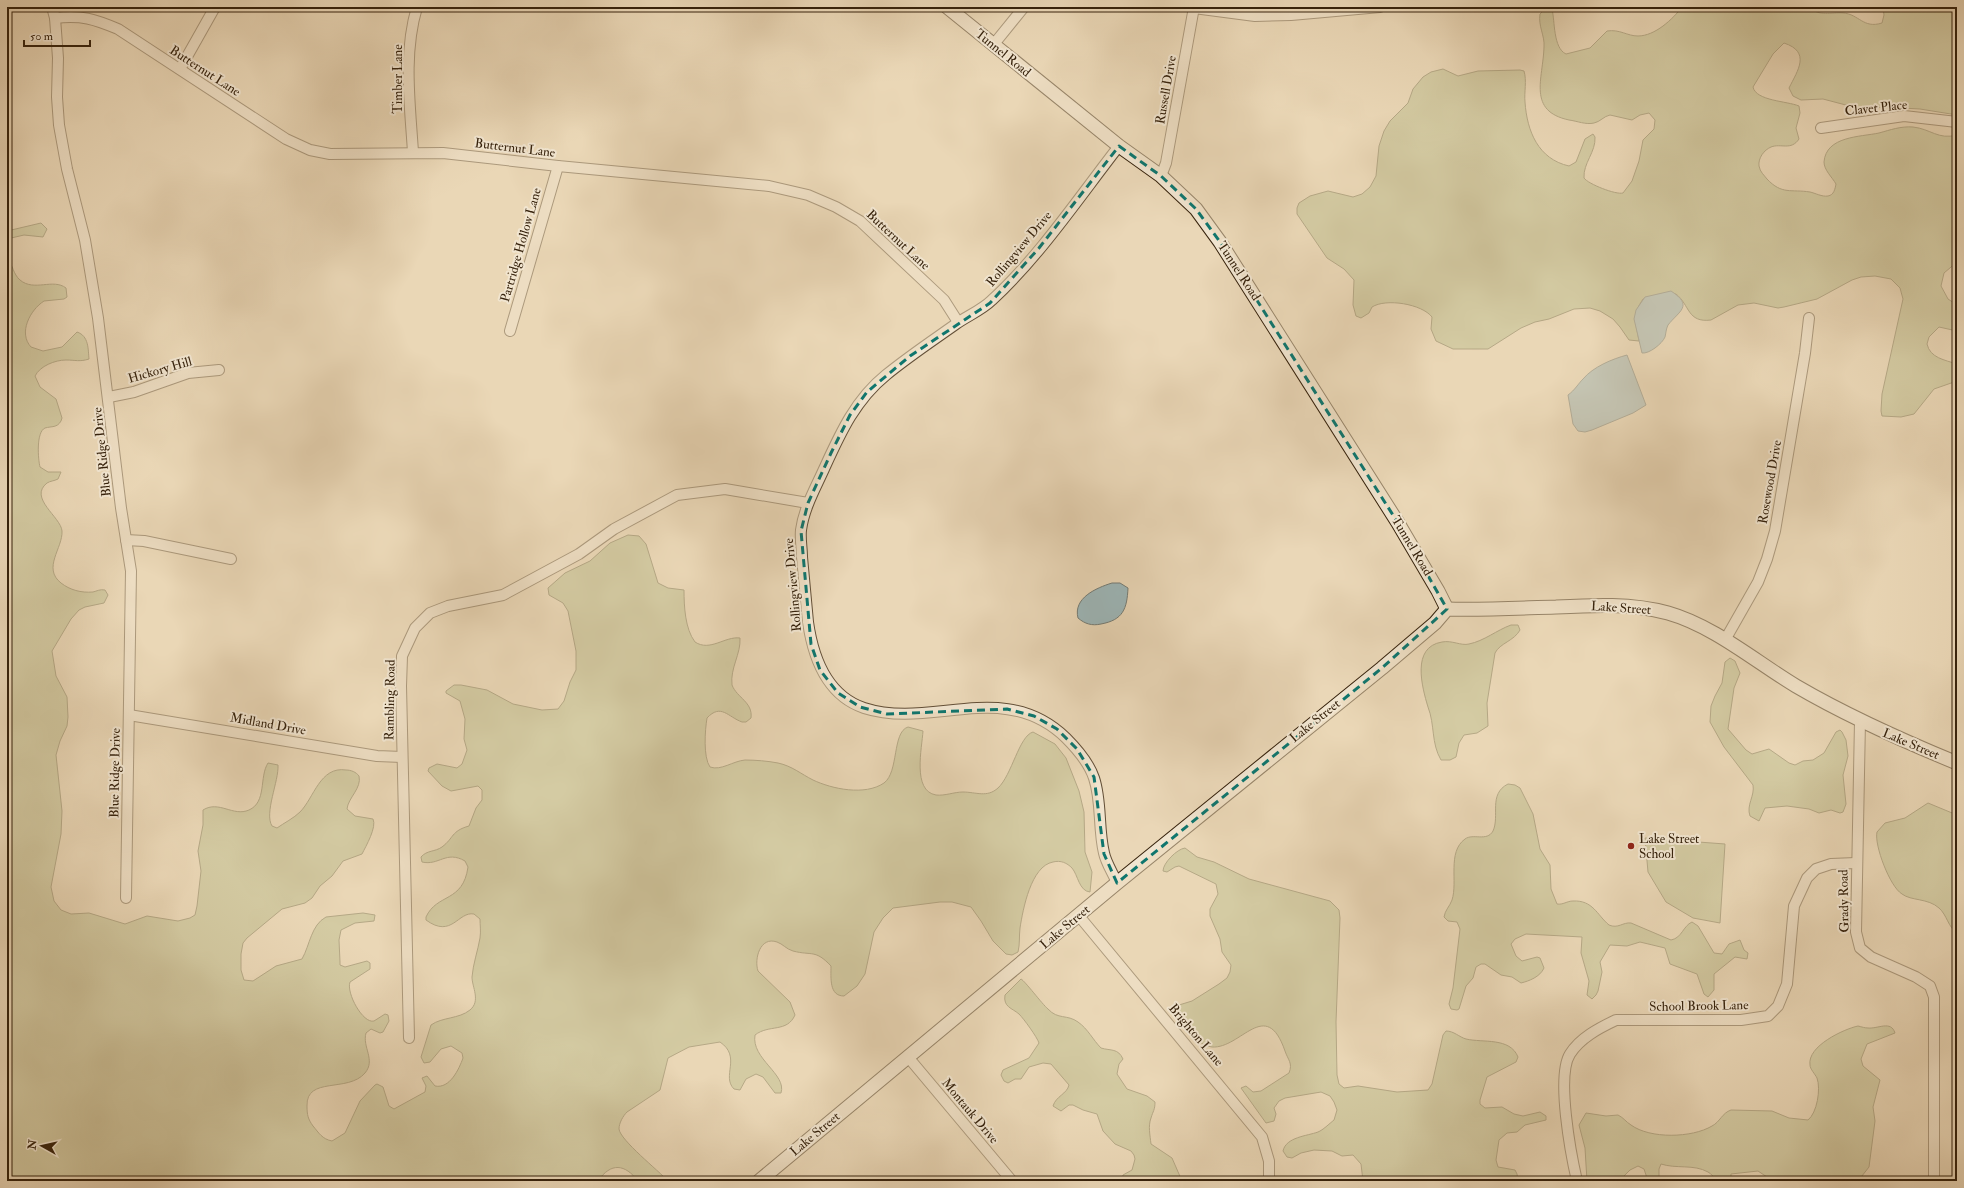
<svg xmlns="http://www.w3.org/2000/svg" width="1964" height="1188" font-family="'IM FELL Double Pica',serif">
	<style>
		.green { fill: #babd8c; stroke: #78704c }
		.water { fill: #9db7b9; stroke: #747b74 }
		.lines { fill: none; stroke-linecap: round; stroke-linejoin: round }
		.street-casing { stroke: #634f37; stroke-width: 12 }
		.secondary-casing { stroke: #36220c; stroke-width: 15 }
		.street { stroke: #f1e5d0; stroke-width: 10 }
		.secondary { stroke: #f1e5d0; stroke-width: 13 }
		.marked { fill: none; stroke: #0f766e; stroke-width: 3; stroke-dasharray: 8 5; stroke-linejoin: round }
		.poi-dot { fill: #8f2418; stroke: #f1e5d0; stroke-width: 1.5 }
		.labels { text-anchor: middle; dominant-baseline: central; stroke-width: 4; stroke-linejoin: round; paint-order: stroke }
		.street-label { font-size: 13px; fill: #36220c; stroke: #f1e5d0 }
		.poi-label { font-size: 13px; fill: #36220c; stroke: #f1e5d0; text-anchor: start }
	</style>
	<rect width="100%" height="100%" fill="#ead7b7"/>
	<filter id="stains"><feTurbulence type="fractalNoise" baseFrequency=".005" numOctaves="4"/><feColorMatrix values="0 0 0 0 .2 0 0 0 0 .09 0 0 0 0 .02 0 0 0 .5 -.17"/></filter>
	<radialGradient id="worn" r=".72"><stop offset=".6" stop-color="#630" stop-opacity="0"/><stop offset="1" stop-color="#630" stop-opacity=".3"/></radialGradient>
	<g class="green">
		<path d="M 1682,7 L 1810,7 C 1818,17 1832,12 1843,13 C 1859,14 1863,29 1882,23 L 1884,15 L 1883,7 L 1957,7 L 1957,115 L 1920,109 L 1884,107 L 1861,109 L 1823,99 L 1801,100 L 1793,96 L 1789,88 C 1798,70 1811,52 1784,43 L 1773,54 L 1753,87 C 1756,101 1787,101 1799,106 L 1800,113 L 1796,128 L 1799,139 C 1791,151 1781,143 1771,147 C 1764,150 1758,158 1759,166 C 1760,172 1764,175 1767,179 C 1782,195 1791,189 1810,192 C 1815,193 1822,197 1828,196 C 1834,195 1835,189 1836,184 C 1832,177 1824,170 1824,162 C 1826,136 1860,137 1879,133 C 1890,130 1901,126 1913,127 C 1931,129 1938,140 1957,135 L 1957,262 L 1944,273 L 1941,286 L 1948,299 L 1957,305 L 1957,331 L 1939,327 L 1929,337 L 1927,344 C 1930,358 1945,360 1957,364 L 1957,381 L 1934,389 L 1914,414 L 1901,417 L 1882,416 L 1881,411 L 1882,394 L 1903,299 L 1900,288 L 1891,279 L 1875,276 L 1861,277 L 1852,280 L 1817,299 L 1784,307 L 1778,308 L 1754,303 L 1738,305 L 1711,320 C 1687,323 1690,305 1676,294 L 1663,294 L 1643,299 C 1631,317 1636,322 1639,341 L 1629,340 L 1620,327 L 1613,319 L 1600,311 L 1590,308 L 1574,309 L 1549,319 L 1535,322 L 1521,328 L 1488,349 L 1453,349 L 1436,341 L 1431,329 L 1432,317 C 1422,304 1386,298 1372,307 L 1369,313 L 1361,318 L 1356,316 L 1353,305 L 1354,280 L 1344,269 L 1327,258 L 1297,214 L 1297,208 L 1299,203 L 1310,196 L 1328,191 L 1353,197 L 1362,194 L 1370,187 L 1376,176 L 1379,146 L 1384,131 L 1390,121 L 1408,103 L 1413,89 L 1423,77 L 1431,72 L 1443,69 L 1458,76 L 1478,71 L 1520,70 L 1524,71 C 1527,81 1524,92 1525,102 C 1527,131 1538,159 1569,166 L 1576,162 L 1585,139 L 1593,134 L 1595,137 C 1596,152 1583,163 1584,178 C 1588,184 1616,195 1623,193 L 1632,181 L 1639,161 L 1643,140 L 1654,129 L 1655,120 L 1649,113 L 1640,115 L 1632,120 L 1610,115 C 1604,116 1600,122 1594,123 C 1586,125 1577,121 1569,120 C 1527,111 1543,79 1544,47 C 1545,36 1538,26 1540,14 L 1545,9 L 1552,9 C 1555,21 1553,48 1566,54 L 1590,48 L 1607,31 C 1620,29 1627,36 1638,36 C 1655,36 1673,19 1682,7 Z"/>
		<polygon points="41,223 47,229 43,237 24,235 7,239 7,231"/>
		<path d="M 7,258 C 13,265 13,274 20,280 C 34,292 53,278 66,288 L 67,297 L 64,299 L 44,301 C 30,310 18,333 31,347 L 43,351 L 62,347 L 77,332 C 89,336 88,349 89,359 C 80,362 75,360 66,360 C 55,360 40,366 35,376 L 40,387 L 56,399 L 62,418 L 61,421 C 57,428 52,426 45,428 C 36,432 38,459 40,467 L 48,472 L 61,472 L 58,479 C 54,481 50,481 47,483 C 28,498 61,517 62,531 C 63,548 42,568 61,583 C 70,590 81,593 93,592 C 97,591 100,589 105,590 L 108,595 L 104,603 L 85,607 L 79,610 L 71,619 L 52,651 L 56,676 L 67,697 L 68,717 L 67,726 L 60,741 L 56,755 L 62,811 L 61,834 L 51,887 L 54,901 L 61,910 L 71,914 L 89,913 L 125,924 L 147,916 L 178,921 L 190,918 L 195,915 L 197,906 L 201,871 L 198,851 L 203,825 L 203,810 C 219,800 233,817 249,810 C 267,802 259,777 268,763 L 278,765 C 279,781 264,813 272,826 L 277,828 C 284,823 294,818 300,812 C 314,798 320,766 346,770 C 351,770 356,772 359,776 C 362,788 348,798 347,809 L 355,816 L 373,819 C 377,827 366,846 362,854 L 343,861 L 332,876 L 320,886 L 312,898 L 305,903 L 282,909 L 247,938 L 243,943 L 241,954 L 241,970 L 244,980 L 253,981 L 276,966 L 302,959 C 310,945 311,925 326,917 L 363,913 L 375,915 L 374,921 L 355,923 L 341,930 L 339,940 L 340,962 L 340,965 L 345,967 L 367,961 L 370,963 L 370,969 L 350,982 C 346,993 363,1024 374,1021 L 385,1014 L 388,1015 L 389,1021 L 383,1032 L 380,1033 L 371,1029 L 366,1033 C 362,1047 376,1060 365,1073 C 348,1093 306,1076 307,1106 C 307,1115 308,1119 313,1126 C 319,1133 322,1139 332,1141 L 345,1133 L 360,1101 L 375,1085 L 377,1084 L 383,1087 L 389,1106 L 394,1109 L 425,1092 L 426,1086 L 422,1078 L 427,1076 L 435,1086 C 450,1089 459,1069 463,1058 L 462,1053 L 451,1046 L 441,1049 L 430,1062 L 424,1063 L 421,1057 L 431,1025 C 442,1017 459,1019 470,1010 C 481,1001 472,987 472,977 C 473,964 478,950 480,938 C 481,931 480,925 480,919 L 474,914 C 458,911 452,939 426,920 L 426,917 C 437,893 463,903 468,867 L 465,861 C 446,850 439,866 422,862 L 421,857 C 427,850 435,852 442,847 C 454,838 451,831 469,826 L 476,808 L 482,800 L 482,790 L 478,786 L 451,791 L 442,786 L 428,771 L 429,768 L 437,764 L 457,768 L 462,764 L 467,750 L 464,739 L 465,719 L 460,701 L 446,693 L 446,691 L 454,685 L 461,685 L 487,690 L 513,704 L 542,710 L 558,709 L 564,701 L 570,682 L 576,670 L 576,651 L 568,611 L 563,603 L 549,595 L 548,588 L 565,573 L 590,561 L 610,543 L 628,535 L 639,536 L 646,544 L 658,583 L 668,588 L 684,590 C 684,606 685,629 695,642 C 710,652 725,636 740,638 C 741,654 730,668 732,685 C 737,698 753,702 751,718 L 746,722 L 742,722 C 728,717 721,703 707,718 C 705,730 703,757 710,767 C 721,771 733,761 745,760 C 755,760 768,761 778,763 C 792,766 801,774 813,780 C 832,789 865,796 884,783 C 899,772 892,732 908,727 L 923,731 C 922,748 912,791 936,795 C 945,796 954,792 963,792 C 976,792 987,798 998,788 C 1012,775 1019,736 1033,732 L 1055,744 L 1066,758 L 1079,791 L 1084,812 L 1085,852 L 1092,872 L 1090,892 C 1079,891 1078,875 1072,868 C 1067,863 1061,860 1053,862 C 1031,866 1023,909 1020,928 C 1019,936 1020,944 1018,952 L 1012,955 L 1006,954 L 993,941 L 981,921 L 971,907 L 952,902 L 940,902 L 893,908 L 883,918 L 874,932 L 865,974 L 857,986 L 844,996 C 829,996 831,978 831,966 C 815,949 812,956 793,951 C 786,949 783,944 777,942 C 760,936 754,959 758,971 L 790,1002 L 795,1015 C 787,1033 769,1024 755,1035 C 751,1059 787,1074 781,1093 L 775,1093 L 763,1077 L 756,1074 L 746,1079 L 740,1090 L 734,1089 C 721,1076 742,1057 720,1042 L 689,1047 L 668,1058 L 660,1090 L 627,1112 C 623,1116 619,1123 619,1129 C 620,1140 659,1171 668,1181 L 638,1181 C 625,1164 611,1162 598,1181 L 7,1181 Z"/>
		<path d="M 1511,625 L 1518,625 L 1520,630 C 1514,641 1500,643 1495,653 L 1487,703 L 1488,726 L 1477,733 L 1464,735 L 1459,743 L 1456,757 L 1450,760 L 1441,760 C 1431,743 1435,725 1428,707 C 1422,687 1411,647 1442,642 C 1452,640 1461,646 1469,644 C 1484,641 1497,630 1511,625 Z"/>
		<path d="M 1730,658 L 1735,661 L 1740,673 L 1734,688 L 1728,729 L 1746,750 L 1752,754 L 1769,749 L 1789,763 L 1795,765 L 1803,761 L 1813,760 L 1824,753 L 1836,732 L 1840,730 L 1842,732 L 1846,740 L 1848,756 L 1843,775 L 1846,804 L 1843,812 L 1840,813 L 1831,810 L 1819,813 L 1809,809 L 1787,806 L 1765,808 L 1759,821 L 1750,816 C 1746,805 1755,796 1753,785 L 1724,747 L 1710,722 L 1711,706 L 1715,696 L 1722,683 L 1725,662 Z"/>
		<path d="M 1508,784 L 1515,785 L 1520,788 L 1533,814 L 1540,849 L 1550,865 L 1551,889 L 1557,904 C 1563,905 1567,901 1573,901 C 1593,900 1597,915 1609,925 C 1618,929 1623,922 1631,923 L 1671,940 C 1682,938 1683,926 1692,922 L 1698,926 L 1714,953 L 1722,954 L 1729,944 L 1740,940 L 1744,950 L 1748,953 L 1747,959 L 1735,957 L 1714,974 L 1714,990 L 1708,997 L 1704,994 L 1697,974 L 1670,964 L 1665,948 L 1640,942 L 1627,946 L 1610,945 L 1600,962 L 1602,972 L 1598,991 L 1596,995 L 1592,999 L 1587,995 L 1589,981 L 1581,953 L 1582,937 L 1526,934 L 1515,939 L 1511,944 L 1516,956 L 1522,961 L 1537,957 L 1540,958 L 1544,968 C 1540,977 1529,981 1521,983 L 1512,977 L 1501,975 L 1485,964 L 1481,964 L 1476,967 L 1473,978 L 1466,986 L 1459,1009 L 1457,1010 L 1451,1009 L 1449,1004 L 1453,988 L 1460,929 L 1457,922 L 1448,921 L 1444,917 C 1445,910 1450,906 1452,900 C 1458,882 1447,852 1465,839 C 1473,833 1487,842 1493,831 C 1500,816 1488,794 1508,784 Z"/>
		<path d="M 1928,803 L 1957,815 L 1957,933 C 1948,927 1947,915 1939,908 C 1928,898 1911,901 1902,894 C 1890,887 1874,845 1877,832 L 1885,823 L 1905,818 Z"/>
		<polygon points="1645,838 1725,844 1720,923 1693,918 1666,902 1648,872"/>
		<path d="M 1185,848 L 1197,857 L 1214,862 L 1249,879 L 1330,901 L 1339,910 L 1340,918 L 1336,1022 L 1337,1075 L 1339,1084 L 1344,1088 L 1358,1086 L 1397,1092 L 1428,1090 L 1432,1084 L 1443,1035 L 1446,1031 C 1454,1031 1459,1037 1466,1039 C 1483,1043 1510,1037 1518,1057 L 1516,1062 L 1487,1077 L 1480,1100 L 1480,1104 L 1485,1108 L 1502,1107 L 1514,1114 L 1523,1116 L 1540,1112 L 1546,1116 L 1546,1120 L 1525,1125 L 1517,1132 L 1507,1133 L 1499,1140 L 1496,1160 L 1498,1167 L 1515,1170 L 1517,1174 L 1518,1181 L 1363,1181 L 1361,1164 L 1353,1155 L 1342,1156 L 1332,1151 L 1314,1150 L 1301,1153 L 1292,1158 L 1287,1157 L 1283,1151 C 1286,1137 1307,1136 1318,1132 C 1323,1130 1329,1124 1334,1120 L 1337,1110 L 1334,1102 L 1330,1096 L 1321,1092 L 1285,1098 L 1279,1101 L 1274,1108 L 1276,1114 L 1274,1121 L 1266,1123 L 1241,1088 L 1246,1086 L 1253,1092 L 1261,1091 L 1289,1073 C 1293,1063 1288,1060 1285,1051 C 1266,996 1241,1049 1212,1047 C 1200,1046 1191,1034 1184,1025 C 1180,1020 1176,1012 1179,1005 L 1192,1001 L 1219,984 L 1227,978 L 1230,972 L 1231,965 L 1222,952 L 1220,939 L 1210,916 L 1210,909 L 1218,894 L 1216,884 L 1179,866 L 1175,867 L 1167,872 L 1163,871 C 1163,863 1177,849 1185,848 Z"/>
		<path d="M 1021,979 C 1025,981 1042,1004 1048,1009 C 1058,1020 1067,1014 1078,1022 C 1088,1029 1093,1040 1101,1048 C 1111,1051 1118,1048 1123,1059 L 1119,1064 L 1117,1074 L 1127,1089 L 1147,1096 L 1155,1102 C 1155,1110 1153,1111 1151,1118 C 1148,1126 1150,1135 1151,1144 L 1172,1158 L 1182,1181 L 1122,1181 L 1123,1175 L 1132,1170 L 1135,1159 L 1134,1155 L 1131,1151 L 1115,1144 L 1103,1131 L 1097,1114 L 1083,1110 L 1073,1105 L 1069,1105 L 1061,1111 L 1053,1106 C 1056,1096 1067,1094 1069,1085 L 1051,1064 L 1043,1063 L 1029,1067 L 1021,1079 L 1015,1079 L 1008,1083 L 1004,1081 L 1001,1075 L 1003,1070 L 1029,1058 L 1039,1043 C 1037,1037 1024,1019 1019,1014 C 1012,1008 1003,1007 1005,995 Z"/>
		<path d="M 1858,1026 C 1862,1027 1865,1028 1868,1028 C 1878,1029 1891,1020 1895,1033 L 1867,1044 L 1861,1059 L 1863,1066 L 1880,1080 L 1873,1107 L 1875,1121 L 1869,1167 L 1858,1181 L 1843,1181 L 1841,1178 L 1812,1177 L 1804,1181 L 1777,1181 L 1767,1177 L 1758,1171 L 1731,1174 L 1731,1181 L 1717,1181 C 1714,1178 1712,1174 1708,1172 C 1694,1164 1676,1169 1661,1164 L 1659,1169 L 1659,1181 L 1648,1181 L 1644,1169 L 1638,1166 L 1630,1170 L 1619,1181 L 1587,1181 L 1585,1148 L 1579,1125 L 1586,1113 L 1606,1116 L 1618,1115 C 1624,1118 1626,1122 1631,1125 C 1650,1139 1692,1138 1712,1126 C 1720,1122 1722,1113 1731,1110 L 1772,1111 L 1789,1118 L 1808,1120 C 1817,1113 1821,1089 1817,1078 C 1815,1074 1810,1069 1810,1065 C 1807,1046 1844,1029 1858,1026 Z"/>
	</g>
	<g class="water">
		<path d="M 1671,291 C 1694,306 1679,311 1668,325 C 1666,329 1666,333 1665,337 C 1662,344 1649,354 1642,353 L 1634,319 L 1636,310 L 1645,297 Z"/>
		<path d="M 1627,355 L 1646,405 L 1633,413 L 1592,430 L 1585,432 L 1578,431 L 1573,424 L 1568,395 C 1575,390 1578,384 1583,379 C 1593,367 1612,359 1627,355 Z"/>
		<path d="M 1112,583 L 1120,583 L 1128,588 C 1127,609 1123,620 1101,624 C 1092,626 1085,624 1078,618 C 1073,598 1096,588 1112,583 Z"/>
	</g>
	<g class="lines">
		<g class="street-casing">
			<g id="street">
				<polyline points="52,7 55,18 58,58 57,97 59,125 67,169 85,240 98,318 121,508 131,571 126,898"/>
				<polyline points="1194,8 1255,16 1291,15 1380,7"/>
				<path d="M 55,18 C 82,15 94,19 118,29 L 286,139 L 310,150 L 330,154 L 443,153 L 558,166 L 769,186 L 808,195 L 836,207 L 860,221 L 944,300 L 958,322"/>
				<polyline points="994,44 1024,7"/>
				<polyline points="180,69 215,7"/>
				<polyline points="1821,128 1904,116 1957,122"/>
				<path d="M 413,152 C 410,104 403,54 417,7"/>
				<polyline points="1161,176 1166,163 1194,7"/>
				<polyline points="510,331 558,166"/>
				<polyline points="109,397 134,392 188,373 219,370"/>
				<polyline points="126,540 144,541 231,559"/>
				<polyline points="1725,640 1758,582 1767,559 1775,531 1805,353 1809,318"/>
				<polyline points="129,715 377,756 402,757"/>
				<polyline points="1860,721 1856,932 1860,948 1871,957 1916,977 1930,986 1934,997 1934,1181"/>
				<path d="M 1117,883 C 1113,873 1106,863 1104,853 C 1098,828 1102,802 1094,778 C 1089,763 1077,749 1066,738 C 1004,678 932,730 864,708 C 826,695 813,657 808,622 C 806,600 804,579 802,557 C 802,548 800,539 801,530 C 804,508 815,489 824,469 C 840,434 855,400 886,375 C 908,357 932,341 956,324 C 967,316 982,310 992,300 C 1039,257 1080,196 1119,146"/>
				<polyline points="1079,916 1262,1137 1269,1161 1269,1181"/>
				<polyline points="409,1038 401,686 402,656 415,628 430,613 448,606 503,595 579,554 614,529 677,495 725,489 808,503"/>
				<polyline points="908,1057 1012,1181"/>
				<path d="M 1577,1181 C 1571,1155 1556,1076 1570,1054 C 1580,1038 1599,1028 1616,1020 L 1741,1020 L 1768,1016 L 1778,1006 L 1787,984 L 1794,906 L 1807,878 L 1816,869 L 1831,864 L 1856,863"/>
			</g>
		</g>
		<g class="secondary-casing">
			<g id="secondary">
				<polyline points="947,7 1119,146 1161,176 1196,209 1220,242 1398,523 1438,591 1447,609"/>
				<path d="M 759,1181 L 1117,883 L 1382,668 L 1435,623 L 1447,609 C 1484,610 1520,608 1556,607 C 1593,605 1632,603 1668,613 C 1714,626 1756,662 1796,686 C 1849,717 1901,740 1957,763"/>
			</g>
		</g>
		<use href="#street" class="street"/>
		<use href="#secondary" class="secondary"/>
	</g>
	<path d="M0 0H1964V1188H0ZM 1119,146 L 1161,176 L 1196,209 L 1220,242 L 1398,523 L 1447,609 L 1382,668 L 1117,883 L 1104,854 L 1094,777 L 1077,749 L 1057,729 L 1034,716 L 1007,709 L 887,714 L 860,707 L 838,693 L 820,670 L 811,644 L 801,531 L 808,503 L 831,453 L 850,415 L 867,392 L 910,356 L 990,303 L 1039,248 Z" fill="#ead7b7" fill-opacity=".55" fill-rule="evenodd"/>
	<path class="marked" d="M 1119,146 L 1161,176 L 1196,209 L 1220,242 L 1398,523 L 1447,609 L 1382,668 L 1117,883 L 1104,854 L 1094,777 L 1077,749 L 1057,729 L 1034,716 L 1007,709 L 887,714 L 860,707 L 838,693 L 820,670 L 811,644 L 801,531 L 808,503 L 831,453 L 850,415 L 867,392 L 910,356 L 990,303 L 1039,248 Z"/>
	<circle class="poi-dot" cx="1631" cy="846" r="4"/>
	<g class="labels">
		<g class="street-label">
			<text transform="translate(1003 53) rotate(39)">Tunnel Road</text>
			<text transform="translate(205 71) rotate(33)">Butternut Lane</text>
			<text transform="translate(398 79) rotate(-90)">Timber Lane</text>
			<text transform="translate(1166 90) rotate(-80)">Russell Drive</text>
			<text transform="translate(1876 108) rotate(-6)">Clavet Place</text>
			<text transform="translate(515 148) rotate(7)">Butternut Lane</text>
			<text transform="translate(898 240) rotate(43)">Butternut Lane</text>
			<text transform="translate(521 245) rotate(-74)">Partridge Hollow Lane</text>
			<text transform="translate(1019 249) rotate(-50)">Rollingview Drive</text>
			<text transform="translate(1239 271) rotate(57)">Tunnel Road</text>
			<text transform="translate(160 370) rotate(-16)">Hickory Hill</text>
			<text transform="translate(102 452) rotate(-96)">Blue Ridge Drive</text>
			<text transform="translate(1770 482) rotate(-80)">Rosewood Drive</text>
			<text transform="translate(1412 546) rotate(59)">Tunnel Road</text>
			<text transform="translate(793 585) rotate(-95)">Rollingview Drive</text>
			<text transform="translate(1621 608) rotate(4)">Lake Street</text>
			<text transform="translate(390 700) rotate(-89)">Rambling Road</text>
			<text transform="translate(1315 721) rotate(-39)">Lake Street</text>
			<text transform="translate(268 724) rotate(10)">Midland Drive</text>
			<text transform="translate(1911 744) rotate(23)">Lake Street</text>
			<text transform="translate(115 773) rotate(-89)">Blue Ridge Drive</text>
			<text transform="translate(1844 901) rotate(-91)">Grady Road</text>
			<text transform="translate(1065 927) rotate(-40)">Lake Street</text>
			<text transform="translate(1699 1006) rotate(-1)">School Brook Lane</text>
			<text transform="translate(1196 1035) rotate(50)">Brighton Lane</text>
			<text transform="translate(970 1111) rotate(50)">Montauk Drive</text>
			<text transform="translate(815 1134) rotate(-40)">Lake Street</text>
		</g>
		<g class="poi-label">
			<text x="1639" y="839">Lake Street<tspan x="1639" dy="15">School</tspan></text>
		</g>
	</g>
	<rect width="1964" height="1188" fill="none" stroke="#ead7b7" stroke-width="24"/>
	<rect x="8" y="8" width="1948" height="1172" fill="none" stroke="#36220c" stroke-width="2"/>
	<rect x="12" y="12" width="1940" height="1164" fill="none" stroke="#36220c"/>
	<g transform="translate(42 1146) rotate(278)" stroke="#f1e5d0" stroke-width="3" paint-order="stroke">
	<path d="M0-3L7 15L0 10L-7 15Z" fill="#36220c"/>
	<text y="-6" font-size="11" font-weight="bold" text-anchor="middle" fill="#36220c">N</text>
	</g>
	<path d="M24 40v6h66v-6" fill="none" stroke="#36220c" stroke-width="2"/>
	<text x="30" y="40" font-size="12" fill="#36220c" stroke="#f1e5d0" stroke-width="3" paint-order="stroke">50 m</text>
	<rect width="100%" height="100%" filter="url(#stains)"/>
	<rect width="100%" height="100%" fill="url(#worn)"/>
</svg>
